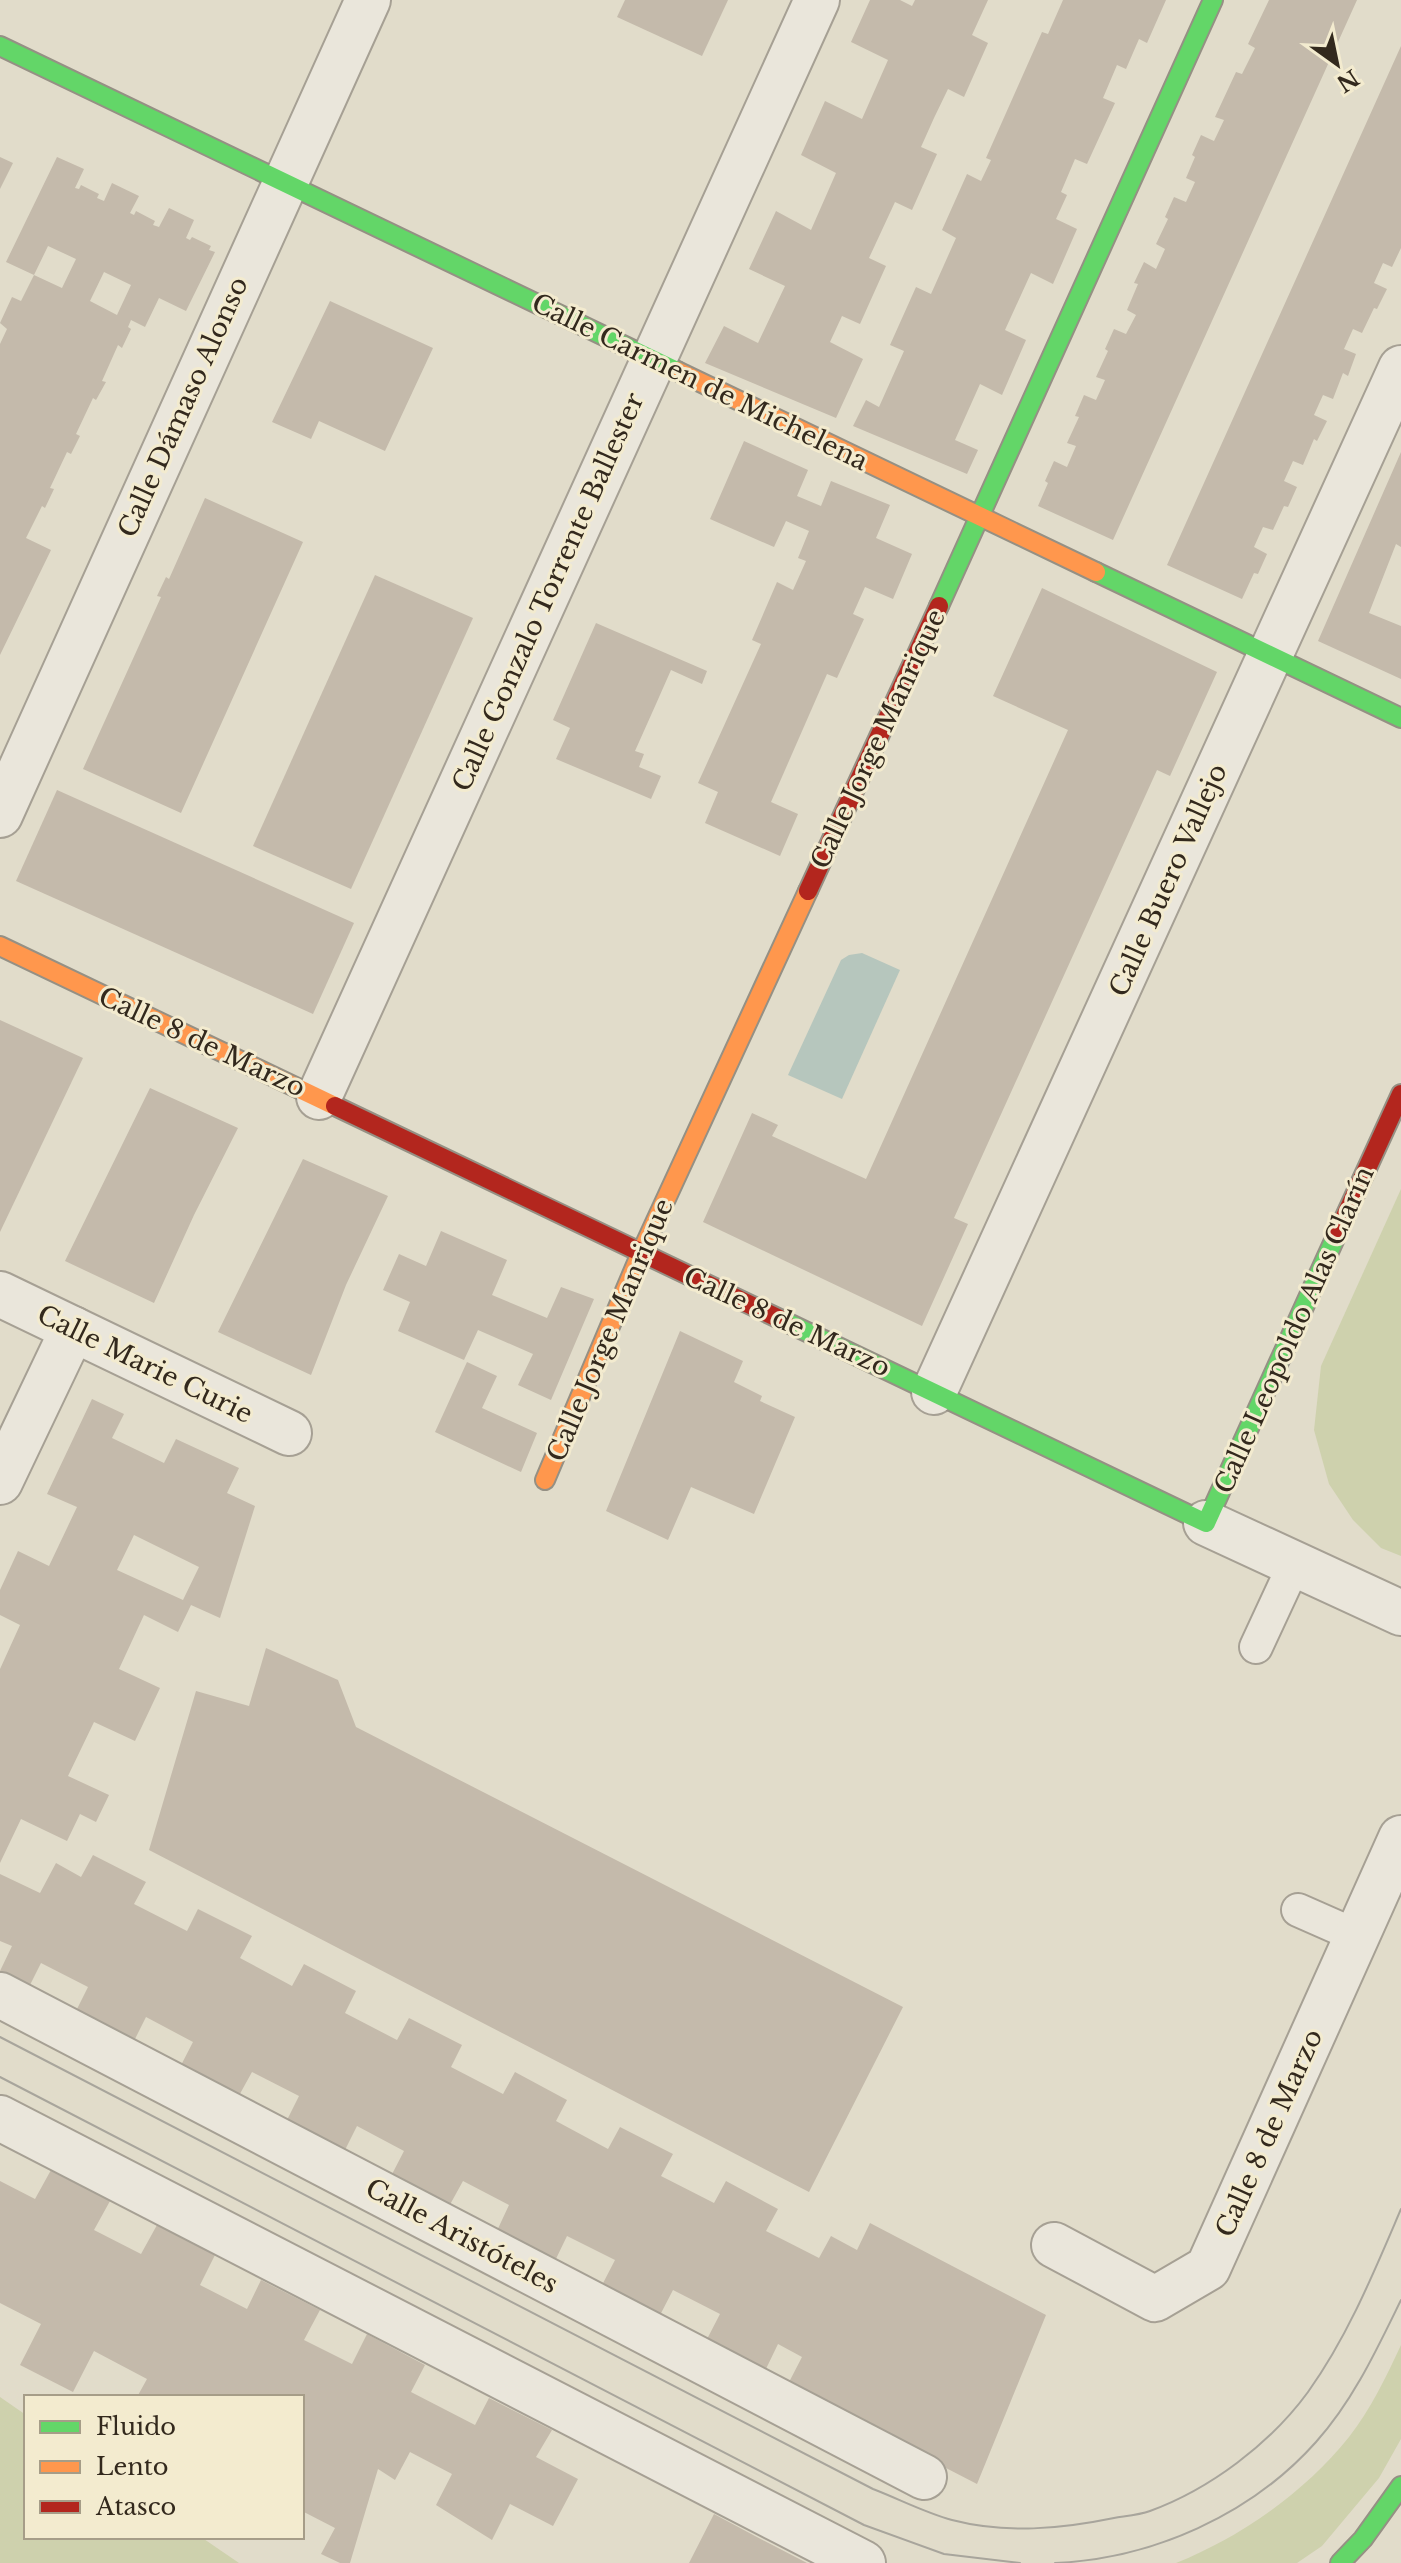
<svg xmlns="http://www.w3.org/2000/svg" width="1401" height="2563" font-family="'Libre Baskerville',serif">
	<style>
		.green { fill: #ced1ad }
		.water { fill: #b6c6bd }
		.building { fill: #c4baab; fill-rule: evenodd }
		.lines { fill: none; stroke-linecap: round; stroke-linejoin: round }
		.lane-casing { stroke: #a6a094; stroke-width: 36 }
		.street-casing { stroke: #a6a094; stroke-width: 48 }
		.fast-casing { stroke: #959084; stroke-width: 22 }
		.slow-casing { stroke: #959084; stroke-width: 22 }
		.jam-casing { stroke: #959084; stroke-width: 22 }
		.lane { stroke: #eae6db; stroke-width: 32 }
		.street { stroke: #eae6db; stroke-width: 44 }
		.fast { stroke: #63d668; stroke-width: 18 }
		.slow { stroke: #ff974d; stroke-width: 18 }
		.jam { stroke: #b3261e; stroke-width: 18 }
		.tram { stroke: #a8a59c; stroke-width: 2 }
		.labels { text-anchor: middle; dominant-baseline: central; stroke-width: 6; stroke-linejoin: round; paint-order: stroke }
		.street-label { font-size: 26px; fill: #33291d; stroke: #f3ebcf }
	</style>
	<rect width="100%" height="100%" fill="#e1dcca"/>
	<g class="green">
		<polygon points="1401,1189 1401,1556 1381,1548 1353,1520 1329,1484 1314,1430 1321,1366"/>
		<path d="M 1401,2345 L 1401,2439 L 1379,2478 L 1322,2546 L 1297,2563 L 1176,2563 C 1241,2537 1305,2492 1349,2437 C 1371,2409 1386,2377 1401,2345 Z"/>
		<polygon points="0,2397 26,2415 26,2537 201,2537 239,2563 0,2563"/>
	</g>
	<polygon class="water" points="862,953 900,970 842,1099 788,1075 841,960 849,955"/>
	<g class="building">
		<polygon points="625,0 728,0 702,56 617,17"/>
		<polygon points="870,0 900,0 912,6 915,0 988,0 972,35 988,43 964,97 948,89 934,118 921,147 937,154 912,210 895,202 869,258 886,266 860,324 842,316 830,342 863,359 836,418 705,363 724,326 758,343 785,286 749,269 776,211 811,230 836,173 801,155 825,101 862,119 888,60 851,42"/>
		<polygon points="1063,0 1166,0 1147,43 1139,39 1126,69 1117,65 1103,98 1115,103 1087,164 1075,159 1061,192 1067,195 1056,219 1077,229 1053,284 1031,273 1005,330 1026,340 1002,395 980,384 955,440 978,450 967,474 853,426 866,400 879,407 904,351 890,345 916,287 931,294 956,238 942,230 967,174 981,181 991,160 986,158 1042,32 1048,34"/>
		<polygon points="1269,0 1357,0 1113,540 1038,506 1048,483 1045,481 1054,461 1067,467 1076,446 1067,443 1079,417 1075,416 1084,395 1096,400 1105,380 1096,377 1108,351 1105,349 1114,329 1126,334 1136,315 1127,310 1138,284 1134,283 1144,262 1156,269 1165,249 1156,244 1168,219 1165,217 1174,197 1186,202 1195,182 1186,178 1195,157 1192,155 1201,135 1214,141 1224,120 1215,117 1236,72 1242,74 1255,48 1248,44"/>
		<polygon points="1401,46 1401,248 1392,267 1383,263 1374,283 1387,289 1377,309 1374,308 1362,333 1353,329 1344,349 1356,354 1348,376 1343,373 1333,399 1323,395 1314,415 1327,421 1317,441 1314,439 1303,465 1293,461 1284,481 1297,487 1288,507 1284,506 1273,530 1263,527 1254,547 1267,554 1258,574 1254,573 1242,599 1167,565"/>
		<polygon points="0,157 13,163 0,189"/>
		<path d="M 57,157 L 84,169 L 75,188 L 79,189 L 81,185 L 99,194 L 97,198 L 104,201 L 112,183 L 139,196 L 130,213 L 134,215 L 136,211 L 155,221 L 153,225 L 159,227 L 169,208 L 194,220 L 186,238 L 190,240 L 192,237 L 211,246 L 209,250 L 215,252 L 186,311 L 159,298 L 145,327 L 131,320 L 128,327 L 131,329 L 122,348 L 118,345 L 102,381 L 106,382 L 96,400 L 93,398 L 76,434 L 80,436 L 71,454 L 67,452 L 50,488 L 54,489 L 45,508 L 42,506 L 26,538 L 51,550 L 0,655 L 0,344 L 7,329 L 0,323 L 12,297 L 21,301 L 34,275 L 62,288 L 76,259 L 48,246 L 34,275 L 6,262 ZM 104,272 L 131,285 L 117,315 L 90,301 Z"/>
		<polygon points="330,301 433,348 385,451 319,421 311,439 272,422"/>
		<polygon points="744,441 808,470 797,496 821,506 831,481 890,505 876,538 912,554 893,599 865,587 853,614 864,619 837,678 827,674 771,802 798,814 780,856 705,823 718,792 698,783 761,644 752,640 777,582 793,590 806,561 798,558 809,531 786,521 774,547 710,519"/>
		<polygon points="1401,452 1401,547 1396,544 1369,613 1401,626 1401,679 1318,641"/>
		<polygon points="205,498 303,542 181,813 83,769 161,597 157,596 166,577 169,579"/>
		<polygon points="375,575 473,618 351,889 253,846"/>
		<polygon points="1042,588 1217,672 1170,776 1157,770 954,1218 968,1224 922,1326 703,1222 752,1113 778,1125 772,1136 866,1179 1068,730 993,696"/>
		<polygon points="596,623 707,671 702,684 671,670 656,704 635,751 644,754 639,767 661,776 651,799 556,759 570,728 553,720"/>
		<polygon points="57,790 354,923 313,1014 16,881"/>
		<polygon points="0,1020 83,1058 0,1232"/>
		<polygon points="150,1088 238,1128 194,1215 154,1303 65,1261"/>
		<polygon points="303,1159 388,1196 346,1285 311,1375 218,1332"/>
		<polygon points="441,1231 507,1260 492,1295 547,1318 561,1287 594,1299 551,1400 518,1385 533,1354 478,1330 464,1360 398,1331 410,1302 383,1290 399,1254 426,1266"/>
		<polygon points="680,1331 743,1361 734,1382 762,1396 760,1401 795,1417 754,1514 691,1487 668,1540 606,1511"/>
		<polygon points="467,1362 497,1376 482,1408 537,1433 521,1472 435,1432"/>
		<path d="M 92,1399 L 124,1414 L 112,1438 L 164,1463 L 176,1439 L 239,1468 L 227,1493 L 255,1506 L 220,1618 L 191,1605 L 178,1632 L 144,1615 L 119,1669 L 160,1688 L 135,1741 L 94,1722 L 68,1776 L 109,1795 L 96,1822 L 80,1814 L 67,1841 L 21,1819 L 0,1863 L 0,1669 L 20,1625 L 0,1615 L 0,1590 L 18,1551 L 49,1566 L 77,1507 L 47,1494 ZM 134,1535 L 199,1567 L 183,1600 L 117,1570 Z"/>
		<polygon points="266,1648 338,1680 356,1727 903,2007 809,2192 149,1850 196,1691 249,1706"/>
		<polygon points="93,1855 146,1882 134,1904 187,1931 198,1909 252,1936 240,1958 292,1986 304,1964 356,1991 345,2013 397,2040 409,2018 462,2045 451,2067 503,2094 515,2072 567,2100 556,2121 608,2149 620,2127 673,2154 661,2176 714,2203 726,2181 778,2209 766,2231 819,2258 831,2236 857,2250 870,2223 1046,2315 977,2484 787,2386 802,2357 778,2344 764,2373 705,2343 720,2314 673,2290 658,2319 600,2289 615,2260 567,2236 553,2265 495,2235 509,2205 463,2181 447,2210 389,2180 404,2151 357,2126 342,2156 284,2126 299,2096 252,2072 236,2101 178,2071 193,2042 146,2017 131,2047 73,2017 88,1987 41,1963 26,1993 0,1979 0,1971 12,1946 0,1941 0,1874 40,1893 56,1863 81,1877"/>
		<polygon points="51,2170 110,2201 94,2230 141,2254 157,2225 215,2255 200,2285 247,2309 261,2280 320,2310 304,2340 352,2364 367,2334 425,2365 411,2392 475,2425 489,2398 552,2430 536,2457 578,2479 553,2526 510,2504 492,2540 436,2505 452,2474 410,2452 395,2480 378,2469 350,2563 340,2563 321,2554 335,2528 302,2511 302,2397 137,2397 147,2379 94,2351 73,2392 20,2365 41,2324 0,2303 0,2181 35,2199"/>
		<polygon points="714,2514 755,2536 807,2563 689,2563"/>
	</g>
	<g class="lines">
		<g class="lane-casing">
			<g id="lane">
				<polyline points="1256,1647 1295,1563"/>
				<polyline points="1298,1910 1357,1936"/>
			</g>
		</g>
		<g class="street-casing">
			<g id="street">
				<polyline points="0,815 368,0"/>
				<polyline points="319,1097 817,0"/>
				<polyline points="0,1294 289,1433"/>
				<polyline points="934,1392 1401,368"/>
				<polyline points="0,1482 73,1329"/>
				<polyline points="1206,1523 1401,1613"/>
				<polyline points="0,1995 924,2477"/>
				<polyline points="0,2118 863,2563"/>
				<polyline points="1054,2245 1155,2299 1208,2268 1401,1838"/>
			</g>
		</g>
		<g class="fast-casing">
			<g id="fast">
				<polyline points="0,46 677,371"/>
				<polyline points="1096,572 1401,718"/>
				<polyline points="939,606 1213,0"/>
				<polyline points="784,1321 1206,1523 1337,1234"/>
				<polyline points="1340,2563 1363,2539 1401,2486"/>
			</g>
		</g>
		<g class="slow-casing">
			<g id="slow">
				<polyline points="677,371 1096,572"/>
				<polyline points="0,946 335,1106"/>
				<polyline points="545,1480 641,1253 808,891"/>
			</g>
		</g>
		<g class="jam-casing">
			<g id="jam">
				<polyline points="808,891 939,606"/>
				<polyline points="335,1106 784,1321"/>
				<polyline points="1337,1234 1401,1094"/>
			</g>
		</g>
		<use href="#lane" class="lane"/>
		<use href="#street" class="street"/>
		<use href="#fast" class="fast"/>
		<use href="#slow" class="slow"/>
		<use href="#jam" class="jam"/>
		<g class="tram">
			<path d="M 0,2037 L 873,2489 C 899,2499 926,2513 952,2520 C 1006,2534 1061,2529 1114,2518 C 1126,2516 1139,2515 1150,2511 C 1210,2489 1270,2444 1308,2392 C 1348,2336 1374,2272 1401,2209"/>
			<polyline points="0,2077 864,2525 944,2554 1020,2563"/>
			<path d="M 1055,2563 C 1152,2559 1251,2515 1316,2442 C 1353,2401 1377,2349 1401,2300"/>
		</g>
	</g>
	<g class="labels">
		<g class="street-label">
			<text transform="translate(700 382) rotate(26)">Calle Carmen de Michelena</text>
			<text transform="translate(183 407) rotate(-66)">Calle Dámaso Alonso</text>
			<text transform="translate(548 592) rotate(-66)">Calle Gonzalo Torrente Ballester</text>
			<text transform="translate(878 739) rotate(-65)">Calle Jorge Manrique</text>
			<text transform="translate(1168 880) rotate(-66)">Calle Buero Vallejo</text>
			<text transform="translate(202 1042) rotate(25)">Calle 8 de Marzo</text>
			<text transform="translate(787 1322) rotate(25)">Calle 8 de Marzo</text>
			<text transform="translate(610 1330) rotate(-67)">Calle Jorge Manrique</text>
			<text transform="translate(1294 1330) rotate(-66)">Calle Leopoldo Alas Clarín</text>
			<text transform="translate(145 1364) rotate(26)">Calle Marie Curie</text>
			<text transform="translate(1269 2133) rotate(-66)">Calle 8 de Marzo</text>
			<text transform="translate(462 2236) rotate(28)">Calle Aristóteles</text>
		</g>
	</g>
	<rect x="24" y="2395" width="280" height="144" fill="#f3ebcf" stroke="#a69d88" stroke-width="2"/>
	<rect x="40" y="2421" width="40" height="12" fill="#63d668" stroke="#a69d88" stroke-width="2"/>
	<text x="96" y="2435" font-size="24" fill="#33291d">Fluido</text>
	<rect x="40" y="2461" width="40" height="12" fill="#ff974d" stroke="#a69d88" stroke-width="2"/>
	<text x="96" y="2475" font-size="24" fill="#33291d">Lento</text>
	<rect x="40" y="2501" width="40" height="12" fill="#b3261e" stroke="#a69d88" stroke-width="2"/>
	<text x="96" y="2515" font-size="24" fill="#33291d">Atasco</text>
	<g transform="translate(1337 64) rotate(147)" stroke="#f3ebcf" stroke-width="6" paint-order="stroke">
	<path d="M0-6L14 30L0 20L-14 30Z" fill="#33291d"/>
	<text y="-12" font-size="22" font-weight="bold" text-anchor="middle" fill="#33291d">N</text>
	</g>
</svg>
